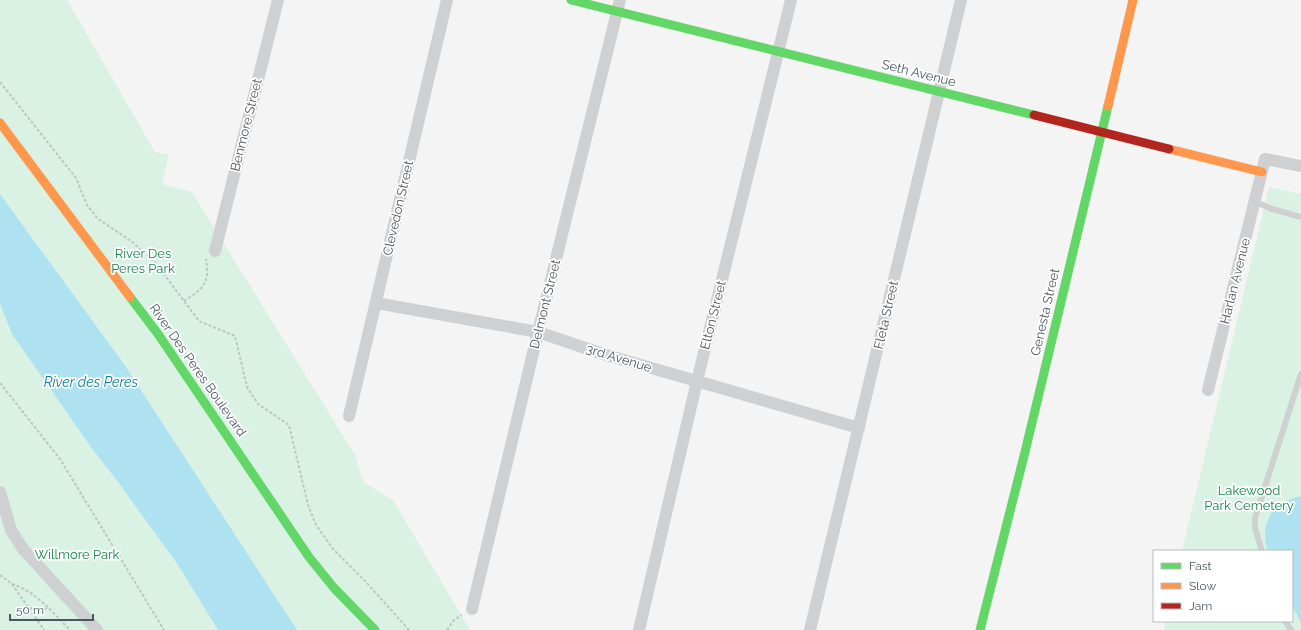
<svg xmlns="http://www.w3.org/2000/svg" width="1301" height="630" font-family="Raleway,sans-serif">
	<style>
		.green { fill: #d9f2e3 }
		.water { fill: #aee2f0 }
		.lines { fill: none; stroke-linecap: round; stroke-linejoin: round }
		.path { stroke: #bcc7c4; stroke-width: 2; stroke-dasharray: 3 2; stroke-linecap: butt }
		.lane { stroke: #ced0d2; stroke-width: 6 }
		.street { stroke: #ced0d2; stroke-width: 12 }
		.fast { stroke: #63d668; stroke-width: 9 }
		.slow { stroke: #ff974d; stroke-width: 9 }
		.jam { stroke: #b3261e; stroke-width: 9 }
		.labels { text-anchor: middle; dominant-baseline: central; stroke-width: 3.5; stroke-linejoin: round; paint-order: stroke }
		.street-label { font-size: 13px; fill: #4a5661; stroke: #fff }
		.park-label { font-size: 13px; fill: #17864f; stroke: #fff }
		.water-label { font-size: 14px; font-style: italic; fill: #0c7c9b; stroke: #fff }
	</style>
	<rect width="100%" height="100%" fill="#f4f4f4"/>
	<g class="green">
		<polygon points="0,0 67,0 155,152 169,155 162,184 192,192 355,455 363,482 393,500 470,630 297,630 291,622 124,364 0,194"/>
		<polygon points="1269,187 1301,194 1301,630 1164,630 1166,621 1292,621 1292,551 1182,551"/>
		<polygon points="0,304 13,334 93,450 118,482 178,565 218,630 0,630"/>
	</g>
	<g class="water">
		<polygon points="0,194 124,364 297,630 218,630 178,565 118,482 93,450 12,334 0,304"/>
		<path d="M 1301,496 L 1301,623 L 1292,605 L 1292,551 L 1268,551 C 1262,536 1265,517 1278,505 C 1283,501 1294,498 1301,496 Z"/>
	</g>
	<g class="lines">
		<g class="path">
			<polyline points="0,82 76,178 87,205 98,219 131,241 154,261 199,321 235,336 247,387 258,404 289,425 308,505 316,525 333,549 366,582 409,630"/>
			<path d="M 184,301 C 203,289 210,283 206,259"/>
			<polyline points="0,383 60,459 164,630"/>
			<polyline points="0,575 12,584 44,630"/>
			<path d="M 12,584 C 37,592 52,612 70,630"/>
			<polyline points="30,608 42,611 48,607"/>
			<polyline points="447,630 454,620 462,615"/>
		</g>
		<g class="lane">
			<polyline points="1254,201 1272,209 1301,217"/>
			<polyline points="1262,551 1255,528 1255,518 1301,374"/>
			<polyline points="1285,621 1291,630"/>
		</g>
		<g class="street">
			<polyline points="215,251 278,0"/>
			<polyline points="376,303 538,332 603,354 859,428"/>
			<polyline points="1208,390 1265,159 1301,166"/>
			<polyline points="349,416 447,0"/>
			<polyline points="0,492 11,530 23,549 97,630"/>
			<polyline points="472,609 538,332 620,0"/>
			<polyline points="639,630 697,381 791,0"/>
			<polyline points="810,630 961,0"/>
		</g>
		<g class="fast">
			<polyline points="571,0 1034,115"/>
			<polyline points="130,297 158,334 309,557 334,588 375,630"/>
			<polyline points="980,630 1025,452 1108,106"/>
		</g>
		<g class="slow">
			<polyline points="1108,106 1133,0"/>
			<polyline points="0,123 130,297"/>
			<polyline points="1169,149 1262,172"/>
		</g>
		<polyline class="jam" points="1034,115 1169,149"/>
	</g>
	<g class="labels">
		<g class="street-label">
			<text transform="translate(919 73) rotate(14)">Seth Avenue</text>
			<text transform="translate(246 125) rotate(-76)">Benmore Street</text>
			<text transform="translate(398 208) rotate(-77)">Clevedon Street</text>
			<text transform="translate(1235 281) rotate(-76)">Harlan Avenue</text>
			<text transform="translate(545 304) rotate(-76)">Delmont Street</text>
			<text transform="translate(1045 312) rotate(-77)">Genesta Street</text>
			<text transform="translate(713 315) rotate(-76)">Elton Street</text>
			<text transform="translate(886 315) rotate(-77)">Fleta Street</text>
			<text transform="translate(619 358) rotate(17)">3rd Avenue</text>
			<text transform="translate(198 370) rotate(55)">River Des Peres Boulevard</text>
		</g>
		<g class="park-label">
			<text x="143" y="253">River Des<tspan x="143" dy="15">Peres Park</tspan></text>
			<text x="1249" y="490">Lakewood<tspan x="1249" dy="15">Park Cemetery</tspan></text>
			<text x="77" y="554">Willmore Park</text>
		</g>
		<g class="water-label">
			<text x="91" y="382">River des Peres</text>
		</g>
	</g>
	<rect x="1153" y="550" width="140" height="72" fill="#ffffff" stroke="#b7bbc0"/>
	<rect x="1161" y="563" width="20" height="6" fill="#63d668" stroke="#b7bbc0"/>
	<text x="1189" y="570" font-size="12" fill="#4a5661">Fast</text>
	<rect x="1161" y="583" width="20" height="6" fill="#ff974d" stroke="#b7bbc0"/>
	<text x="1189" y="590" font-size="12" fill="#4a5661">Slow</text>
	<rect x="1161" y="603" width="20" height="6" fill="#b3261e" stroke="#b7bbc0"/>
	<text x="1189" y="610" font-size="12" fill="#4a5661">Jam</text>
	<path d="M10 614v6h83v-6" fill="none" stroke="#4a5661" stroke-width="2"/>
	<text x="16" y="614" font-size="12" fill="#4a5661" stroke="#ffffff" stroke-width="3" paint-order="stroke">50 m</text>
</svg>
